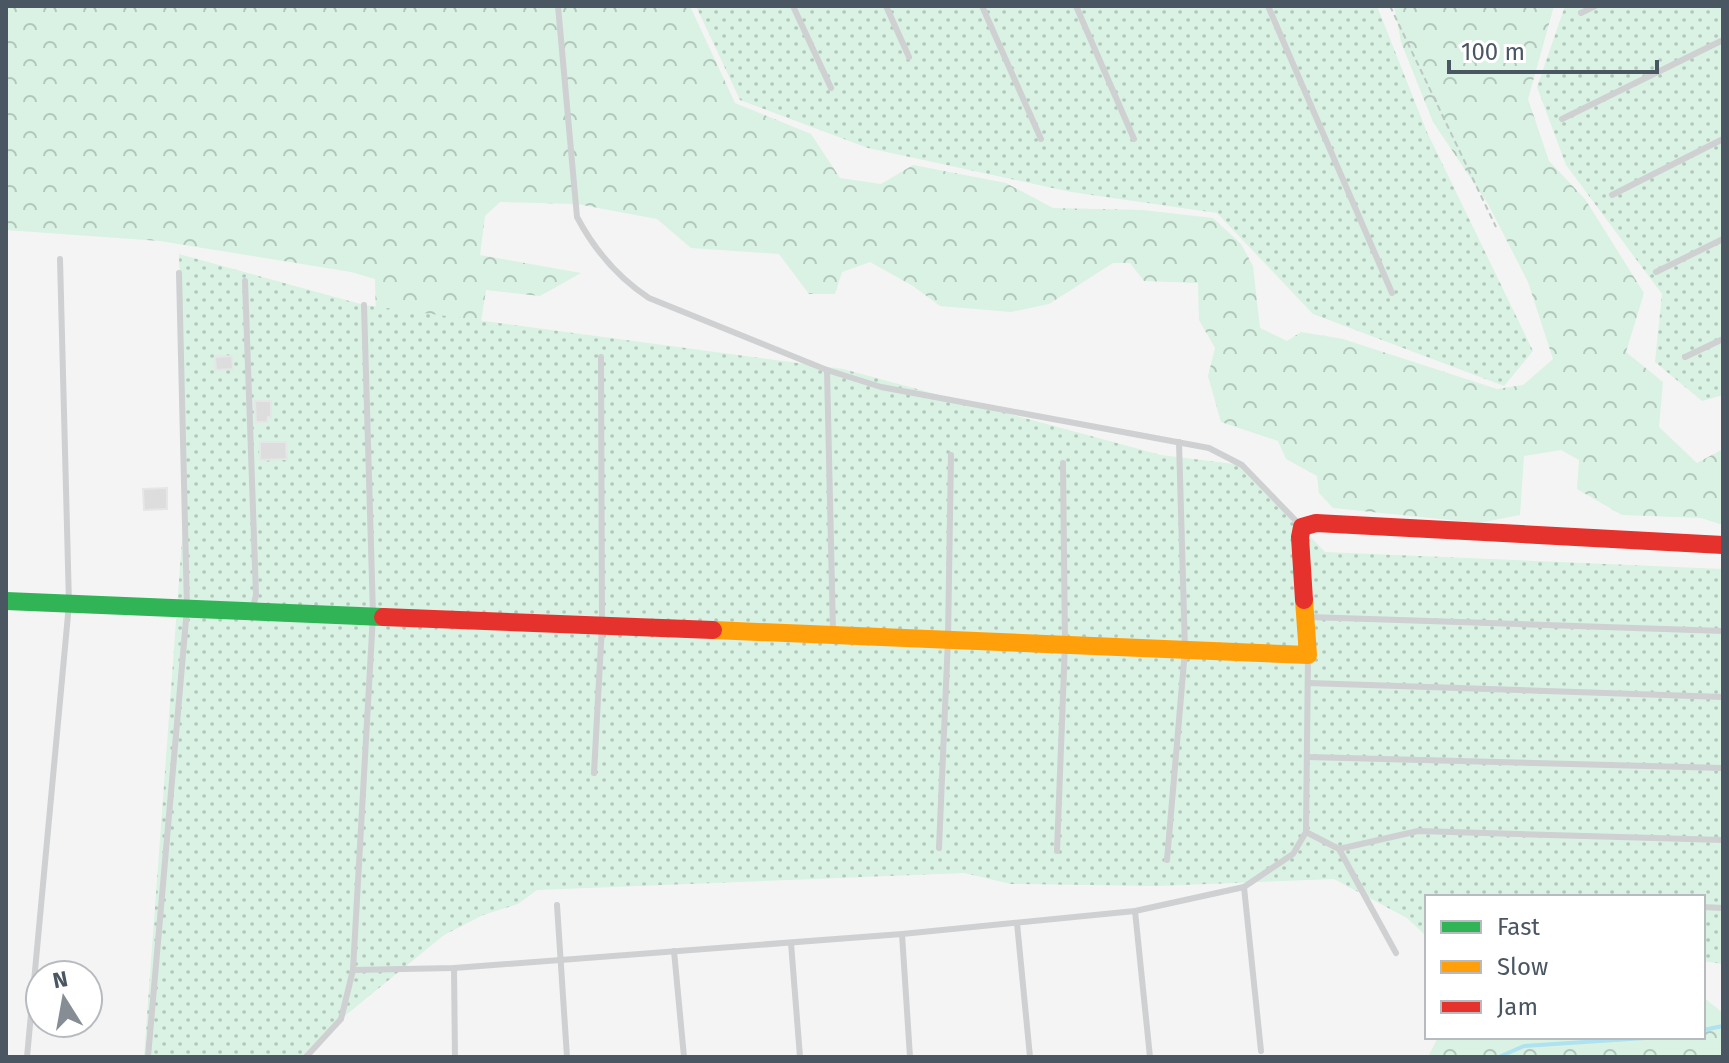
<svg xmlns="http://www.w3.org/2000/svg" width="1729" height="1063" font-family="'Fira Sans',sans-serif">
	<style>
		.forest { fill: url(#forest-crowns) }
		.park { fill: url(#park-dots) }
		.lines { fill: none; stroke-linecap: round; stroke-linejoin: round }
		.stream { stroke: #aee2f0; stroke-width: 4 }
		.building { fill: #ddddde; stroke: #e5e6e7; stroke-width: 2 }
		.path { stroke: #bcc7c4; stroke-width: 2; stroke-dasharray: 6 4; stroke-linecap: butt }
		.lane { stroke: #ced0d2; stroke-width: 6 }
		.fast { stroke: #30b455; stroke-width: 18 }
		.slow { stroke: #ff9f0a; stroke-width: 18 }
		.jam { stroke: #e5322d; stroke-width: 18 }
	</style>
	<defs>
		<pattern id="forest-crowns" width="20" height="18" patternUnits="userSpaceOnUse" patternTransform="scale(2)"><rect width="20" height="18" fill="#d9f2e3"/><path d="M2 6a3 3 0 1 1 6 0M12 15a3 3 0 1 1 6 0" fill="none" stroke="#b2c7bb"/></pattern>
		<pattern id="park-dots" width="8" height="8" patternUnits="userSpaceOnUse" patternTransform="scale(2)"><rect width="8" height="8" fill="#d9f2e3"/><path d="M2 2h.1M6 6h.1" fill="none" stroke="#b2c7bb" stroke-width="1.8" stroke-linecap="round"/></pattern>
	</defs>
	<rect width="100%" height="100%" fill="#f4f4f4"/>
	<g class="forest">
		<polygon points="6,6 690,6 735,103 811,134 840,178 881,184 913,165 1006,183 1053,208 1143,210 1213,218 1241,244 1253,266 1260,328 1287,341 1301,332 1343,339 1497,389 1523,385 1553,359 1528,282 1488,204 1433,122 1401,42 1394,6 1554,6 1528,99 1549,161 1585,199 1644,293 1626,352 1663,382 1659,427 1697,463 1723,449 1723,525 1701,518 1622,515 1577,489 1579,460 1561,450 1524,456 1520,515 1479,523 1333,508 1319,493 1317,476 1286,459 1278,441 1221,422 1208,376 1215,348 1199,320 1198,283 1144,281 1130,263 1113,263 1049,304 1011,312 940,306 913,286 870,262 842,272 835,294 809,294 779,254 691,248 657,219 577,204 500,202 485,216 480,255 581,273 540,296 486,290 480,328 376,321 375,279 351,272 160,241 6,230"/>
		<polygon points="1703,997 1723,1013 1723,1057 1428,1057 1438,1037 1703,1037"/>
	</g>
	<g class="park">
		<polygon points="696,6 1377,6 1426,130 1533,351 1504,386 1313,314 1217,213 1071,192 868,148 740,100"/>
		<polygon points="1565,6 1723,6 1723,395 1702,401 1655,362 1662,294 1566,165 1537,87"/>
		<polygon points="179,254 364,305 843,369 1161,455 1242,465 1325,552 1723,569 1723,964 1703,961 1703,897 1427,897 1427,937 1407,918 1334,879 1158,886 1011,884 964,873 537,890 518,904 483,915 444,935 341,1019 306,1057 144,1057 185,499"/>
	</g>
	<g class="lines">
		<g class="stream">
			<polyline points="1703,1030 1723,1026"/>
			<polyline points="1499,1057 1524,1046 1660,1037"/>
		</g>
	</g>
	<g class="building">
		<polygon points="232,356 233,369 216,370 215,357"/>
		<polygon points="255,401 271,401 271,417 268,417 267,422 256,422"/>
		<polygon points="260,442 286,442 287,459 260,460"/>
		<polygon points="167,488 167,509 144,510 143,489"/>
	</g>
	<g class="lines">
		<polyline class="path" points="1390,6 1496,227"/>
		<g class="lane">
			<path d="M 558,6 L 577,217 C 595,251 617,277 649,298 L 827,370 L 881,387 L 1209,448 L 1242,465 L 1300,525"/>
			<polyline points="793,6 831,88"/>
			<polyline points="886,6 909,57"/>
			<polyline points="982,6 1041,139"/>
			<polyline points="1076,6 1134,139"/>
			<polyline points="1268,6 1392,293"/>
			<polyline points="1581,13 1595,6"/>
			<polyline points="1562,119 1723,40"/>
			<polyline points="1612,195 1723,139"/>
			<polyline points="1656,272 1723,239"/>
			<polyline points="245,281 256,595 253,607"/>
			<polyline points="1685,357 1723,339"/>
			<polyline points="827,370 833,631"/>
			<polyline points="1309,617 1723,631"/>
			<polyline points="1308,683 1723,697"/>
			<polyline points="1307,757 1723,768"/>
			<polyline points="594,773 602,625 601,357"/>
			<polyline points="1306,832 1339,849 1396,953"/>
			<polyline points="939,848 948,639 951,455"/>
			<polyline points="1339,849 1418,831 1723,840"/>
			<polyline points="1057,851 1065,644 1063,463"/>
			<polyline points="1167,860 1185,650 1179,442"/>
			<polyline points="1244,887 1261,1051"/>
			<polyline points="557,905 567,1057"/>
			<polyline points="1703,907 1723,908"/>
			<polyline points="1135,911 1150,1057"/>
			<polyline points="1017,923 1030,1057"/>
			<polyline points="902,934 910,1057"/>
			<polyline points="791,943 800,1057"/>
			<polyline points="674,951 684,1057"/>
			<polyline points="454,968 455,1057"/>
			<polyline points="353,970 454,968 902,934 1135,911 1244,887 1293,854 1306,832 1308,656"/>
			<polyline points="27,1057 69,604 60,259"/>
			<polyline points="148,1057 187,608 179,273"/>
			<polyline points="306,1057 341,1019 353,970 373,615 364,305"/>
		</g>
		<polyline class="fast" points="6,601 383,617"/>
		<polyline class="slow" points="713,630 1308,655 1304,600"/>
		<g class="jam">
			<polyline points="1304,600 1300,537 1302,527 1316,523 1723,545"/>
			<polyline points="383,617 713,630"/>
		</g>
	</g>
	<rect width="1729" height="1063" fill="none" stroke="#4a5661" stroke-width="16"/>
	<rect x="1425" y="895" width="280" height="144" fill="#ffffff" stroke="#b7bbc0" stroke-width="2"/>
	<rect x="1441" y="921" width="40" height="12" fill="#30b455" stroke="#b7bbc0" stroke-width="2"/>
	<text x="1497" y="935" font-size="24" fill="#4a5661">Fast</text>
	<rect x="1441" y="961" width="40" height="12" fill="#ff9f0a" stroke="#b7bbc0" stroke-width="2"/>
	<text x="1497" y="975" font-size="24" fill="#4a5661">Slow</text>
	<rect x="1441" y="1001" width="40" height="12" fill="#e5322d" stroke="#b7bbc0" stroke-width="2"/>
	<text x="1497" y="1015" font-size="24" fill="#4a5661">Jam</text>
	<g transform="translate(64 999) rotate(349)"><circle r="38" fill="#ffffff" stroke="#b7bbc0" stroke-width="2"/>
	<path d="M0-6L14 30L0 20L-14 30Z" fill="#868d94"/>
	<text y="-12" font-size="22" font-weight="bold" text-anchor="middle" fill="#4a5661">N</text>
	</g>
	<path d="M1449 60v12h208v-12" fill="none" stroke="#4a5661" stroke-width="4"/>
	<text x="1461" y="60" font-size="24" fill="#4a5661" stroke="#ffffff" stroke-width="6" paint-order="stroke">100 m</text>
</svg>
